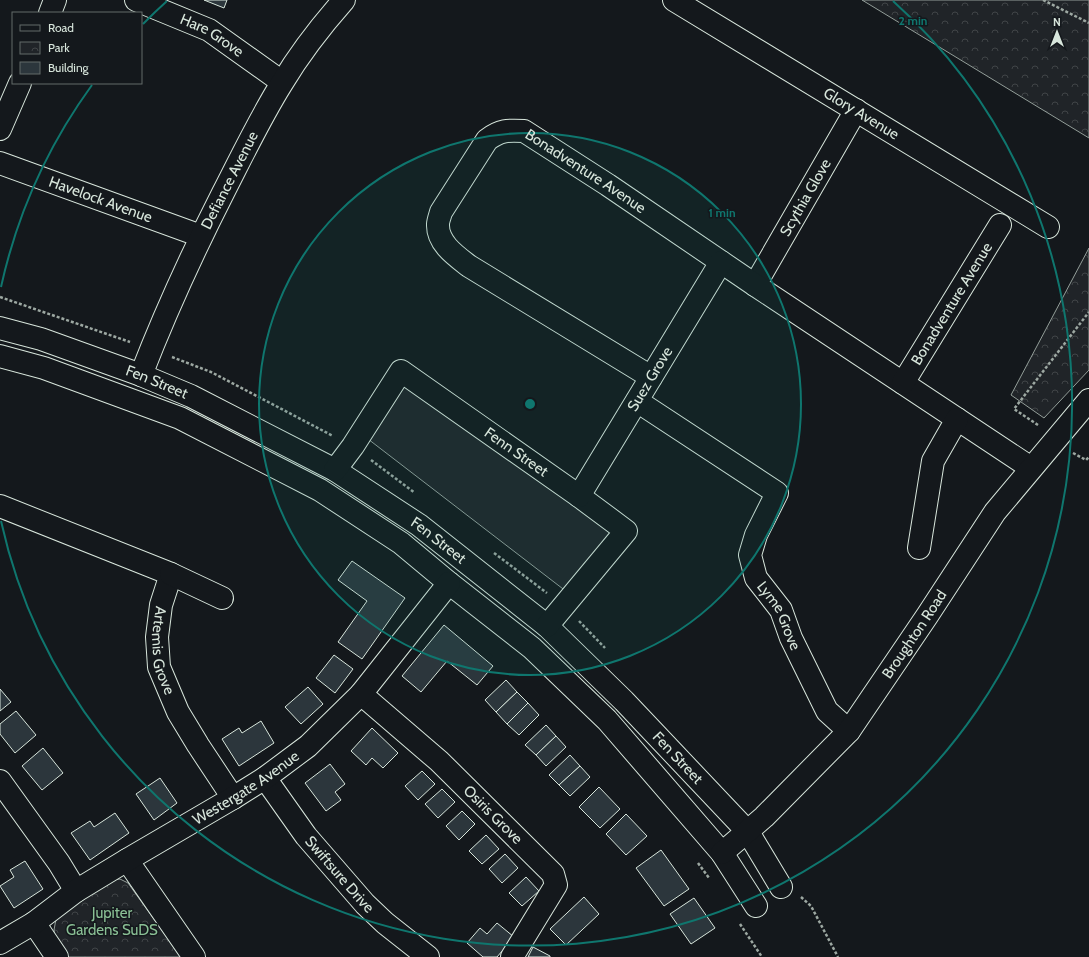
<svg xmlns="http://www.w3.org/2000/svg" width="1089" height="957" font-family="Cabin,sans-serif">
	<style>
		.grass { fill: #202428; stroke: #939e99 }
		.park { fill: url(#park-crowns); stroke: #939e99 }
		.building { fill: #2c363c; stroke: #d8e6dc }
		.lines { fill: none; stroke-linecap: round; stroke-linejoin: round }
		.minor-casing { stroke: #d8e6dc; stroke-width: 24 }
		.path { stroke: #9da8a2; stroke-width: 2.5; stroke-dasharray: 3 2; stroke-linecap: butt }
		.minor { stroke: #14181c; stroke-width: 22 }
		.ring { fill: none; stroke: #0f766e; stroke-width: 2 }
		.labels { text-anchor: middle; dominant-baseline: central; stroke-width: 3; stroke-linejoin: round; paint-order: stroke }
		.street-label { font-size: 15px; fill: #d8e6dc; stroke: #14181c }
		.park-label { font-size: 15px; fill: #8ac095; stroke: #14181c }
		.centre { fill: #0f766e; stroke: #14181c; stroke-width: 2 }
		.ring-label { font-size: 12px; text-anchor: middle; font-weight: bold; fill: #0f766e; stroke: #14181c; stroke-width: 3; stroke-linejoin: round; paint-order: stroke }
	</style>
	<defs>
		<pattern id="park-crowns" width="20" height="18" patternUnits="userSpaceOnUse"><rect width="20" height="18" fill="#202428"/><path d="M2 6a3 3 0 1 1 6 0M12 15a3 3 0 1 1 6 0" fill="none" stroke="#404447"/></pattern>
	</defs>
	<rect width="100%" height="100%" fill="#14181c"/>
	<polygon class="grass" points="403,383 615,534 567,592 368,439"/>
	<g class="park">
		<polygon points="862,0 1089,0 1089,138"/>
		<polygon points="1089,248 1089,370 1044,418 1011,395"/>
		<polygon points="120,879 128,883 181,957 67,957 55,938 54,930 56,919 65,910 110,880"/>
	</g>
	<g class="building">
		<polygon points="204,0 227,0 224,8"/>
		<polygon points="352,561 405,598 362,659 338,642 367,601 338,580"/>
		<polygon points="444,625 493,666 477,685 447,661 421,692 402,676"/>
		<polygon points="334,655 353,669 335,693 316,678"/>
		<polygon points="506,680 517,692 496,712 485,700"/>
		<polygon points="308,687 323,704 301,724 285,707"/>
		<polygon points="0,689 11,702 0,711"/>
		<polygon points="517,692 528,703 507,724 496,712"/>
		<polygon points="528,703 539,715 519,735 507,724"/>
		<polygon points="16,711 36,735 15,753 0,734 0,724"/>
		<polygon points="261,721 274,743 239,766 222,739 239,728 242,733"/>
		<polygon points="546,725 556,736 536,755 525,745"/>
		<polygon points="372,728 398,753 383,768 372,758 366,765 351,751"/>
		<polygon points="556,736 566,747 546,766 536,755"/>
		<polygon points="43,748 63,773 42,790 22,766"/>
		<polygon points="570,755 580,766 559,785 549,775"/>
		<polygon points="330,764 345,784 335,792 341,800 326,811 305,783"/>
		<polygon points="580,766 590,777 570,796 559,785"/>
		<polygon points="422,771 435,784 418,800 405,786"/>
		<polygon points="160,778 177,803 154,820 136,794"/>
		<polygon points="599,787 620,809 600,828 579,807"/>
		<polygon points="442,789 455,802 438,818 425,804"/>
		<polygon points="462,811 475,824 459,840 446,826"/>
		<polygon points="115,813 129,833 90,860 71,833 90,821 94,827"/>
		<polygon points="626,814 647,836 626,855 606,834"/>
		<polygon points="486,835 499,849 482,864 469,851"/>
		<polygon points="661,850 689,889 664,906 636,868"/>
		<polygon points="505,854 518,868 502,883 489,869"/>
		<polygon points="25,861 43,889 14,908 0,886 14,877 10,870"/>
		<polygon points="526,877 539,891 522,906 509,893"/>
		<polygon points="584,897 599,914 566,945 550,929"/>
		<polygon points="694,898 715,928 691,944 670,914"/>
		<polygon points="497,923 514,937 497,957 483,957 467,943 480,928 487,934"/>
		<polygon points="533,947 550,956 550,957 528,957"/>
	</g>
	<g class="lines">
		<g class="minor-casing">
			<g id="minor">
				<path id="s1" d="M 136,0 L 209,30 L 282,82"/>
				<path id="s2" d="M 674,0 L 1048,227"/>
				<polyline points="50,13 55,0"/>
				<polyline points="0,129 20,83"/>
				<path id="s3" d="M 0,163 L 201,236"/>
				<path id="s4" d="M 755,285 L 856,110"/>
				<path id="s5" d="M 0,328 L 41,339 L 141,375 L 191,396 L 335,470 L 419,525 L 547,626 L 624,701 L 748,832 L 781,887"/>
				<polyline points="0,356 44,368 180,418 320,490 401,543 449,583 532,648 607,720 722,853 756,906"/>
				<path id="s6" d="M 141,375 C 165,313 193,252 223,193 C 242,156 260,118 282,83 C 300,53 321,26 344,0"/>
				<path id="s7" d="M 651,377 L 469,266 C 456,256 437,243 438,224 C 438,221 440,216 441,212 L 487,140 C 500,130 508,130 524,131 L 608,185 L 755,285 L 1031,468"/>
				<path id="s8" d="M 903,383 L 1000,225"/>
				<path id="s9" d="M 637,401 L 777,493 L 756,535 L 750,555 L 756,578 L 781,610 L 791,638 L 827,711 L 849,731"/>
				<path id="s10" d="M 335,470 L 353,446 L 401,371 L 579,496 L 626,531 L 547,626"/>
				<path id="s11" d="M 579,496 L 721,262"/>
				<path id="s12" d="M 0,506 L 171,574 L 161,605 L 157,637 L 159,667 L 178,712 L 198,745 L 233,798"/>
				<polyline points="919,548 933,461 957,419"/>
				<polyline points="171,574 222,598"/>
				<path id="s13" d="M 361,694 L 439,761 L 553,874 L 556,885 L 512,957"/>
				<path id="s14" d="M 265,778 L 306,836 L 365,904 L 385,923 L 428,957"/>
				<polyline points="0,781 59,863 76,891"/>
				<path id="s15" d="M 722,853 L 764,817 L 849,731 L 927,616 L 995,512 L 1089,400"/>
				<polyline points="127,860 194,957"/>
				<polyline points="34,923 57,957"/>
				<path id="s16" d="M 0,943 L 34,923 L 76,891 L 127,860 L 233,798 L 265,778 L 308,746 L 361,694 L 449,583"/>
			</g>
		</g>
		<g class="path">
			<polyline points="1043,0 1089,23"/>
			<polyline points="0,297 130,342"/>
			<polyline points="172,357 211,372 333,436"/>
			<polyline points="1038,425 1014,409 1089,312"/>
			<polyline points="1073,453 1086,460 1089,457"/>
			<polyline points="371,460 415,493"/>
			<polyline points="494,553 547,593"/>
			<polyline points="579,621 605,648"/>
			<polyline points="698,863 709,878"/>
			<polyline points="801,897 811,906 838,957"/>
			<polyline points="740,924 762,957"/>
		</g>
		<use href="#minor" class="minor"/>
	</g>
	<circle cx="530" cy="404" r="271" fill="#0f766e" fill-opacity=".12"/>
	<g class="ring">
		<circle cx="530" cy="404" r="271"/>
		<path d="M1 287A542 542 0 0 1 92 85M143 24A542 542 0 0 1 167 1M893 1A542 542 0 1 1 1 521"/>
	</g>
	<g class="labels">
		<g class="street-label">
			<text stroke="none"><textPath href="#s1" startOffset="84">Hare Grove</textPath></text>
			<text stroke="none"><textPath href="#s2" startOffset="219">Glory Avenue</textPath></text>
			<text stroke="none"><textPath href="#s7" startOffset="478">Bonadventure Avenue</textPath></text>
			<text stroke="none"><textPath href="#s6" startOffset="214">Defiance Avenue</textPath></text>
			<text stroke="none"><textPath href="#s4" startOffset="101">Scythia Glove</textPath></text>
			<text stroke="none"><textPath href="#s3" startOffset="107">Havelock Avenue</textPath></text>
			<text stroke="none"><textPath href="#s8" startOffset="93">Bonadventure Avenue</textPath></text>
			<text stroke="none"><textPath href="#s11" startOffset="137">Suez Grove</textPath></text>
			<text stroke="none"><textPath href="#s5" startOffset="166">Fen Street</textPath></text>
			<text stroke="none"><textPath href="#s10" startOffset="260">Fenn Street</textPath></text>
			<text stroke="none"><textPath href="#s5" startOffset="490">Fen Street</textPath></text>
			<text stroke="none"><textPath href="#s9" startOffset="304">Lyme Grove</textPath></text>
			<text stroke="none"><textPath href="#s15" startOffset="293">Broughton Road</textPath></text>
			<text stroke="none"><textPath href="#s12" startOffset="263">Artemis Grove</textPath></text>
			<text stroke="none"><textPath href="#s5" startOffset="814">Fen Street</textPath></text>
			<text stroke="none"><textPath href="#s16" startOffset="291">Westergate Avenue</textPath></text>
			<text stroke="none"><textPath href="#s13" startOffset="179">Osiris Grove</textPath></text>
			<text stroke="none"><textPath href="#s14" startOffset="122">Swiftsure Drive</textPath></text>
		</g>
		<g class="park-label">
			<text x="112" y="913">Jupiter<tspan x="112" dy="17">Gardens SuDS</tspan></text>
		</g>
	</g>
	<circle cx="530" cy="404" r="6" class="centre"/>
	<g class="ring-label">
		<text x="913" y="25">2 min</text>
		<text x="722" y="217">1 min</text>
	</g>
	<rect x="12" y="12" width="130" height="72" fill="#14181c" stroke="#626a69"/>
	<rect x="20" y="25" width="20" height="6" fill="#14181c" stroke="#626a69"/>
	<text x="48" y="32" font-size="12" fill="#d8e6dc">Road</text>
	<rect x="20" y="42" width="20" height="12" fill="url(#park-crowns)" stroke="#626a69"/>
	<text x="48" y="52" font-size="12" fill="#d8e6dc">Park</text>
	<rect x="20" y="62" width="20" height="12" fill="#2c363c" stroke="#626a69"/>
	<text x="48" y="72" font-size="12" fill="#d8e6dc">Building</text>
	<g transform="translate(1057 32)" stroke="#14181c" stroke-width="3" paint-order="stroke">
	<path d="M0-3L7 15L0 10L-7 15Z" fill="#d8e6dc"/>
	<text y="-6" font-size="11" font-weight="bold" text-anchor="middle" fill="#d8e6dc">N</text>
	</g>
</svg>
